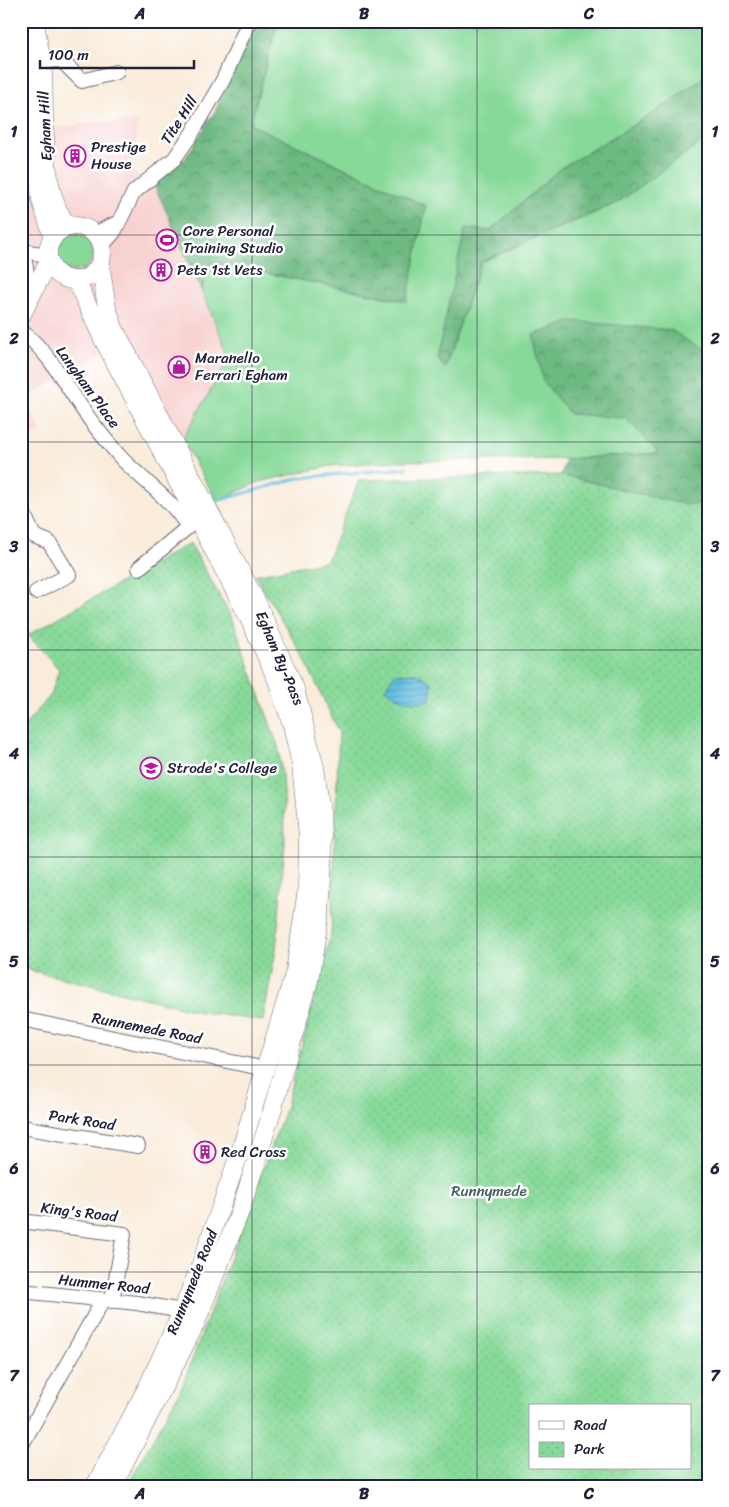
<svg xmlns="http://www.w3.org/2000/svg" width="729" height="1507" font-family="Sriracha,sans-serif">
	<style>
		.built { fill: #f7d0cf }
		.green { fill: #87d999; stroke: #547e6a }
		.forest { fill: url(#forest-crowns); stroke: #486e5e }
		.park { fill: url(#park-dots); stroke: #547e6a; fill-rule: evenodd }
		.water { fill: url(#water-rules); stroke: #42708e }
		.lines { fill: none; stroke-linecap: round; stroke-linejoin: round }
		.stream { stroke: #63bde1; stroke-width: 3 }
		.minor-casing { stroke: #6d6973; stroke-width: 16 }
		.major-casing { stroke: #6d6973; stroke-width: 19 }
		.minor { stroke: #fff; stroke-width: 14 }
		.major { stroke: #fff; stroke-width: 18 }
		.grid { fill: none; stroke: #22223b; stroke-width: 1; stroke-opacity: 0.55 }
		.labels { text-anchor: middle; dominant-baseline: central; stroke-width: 5; stroke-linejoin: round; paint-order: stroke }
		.street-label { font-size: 15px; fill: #22223b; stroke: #fff }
		.poi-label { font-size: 15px; fill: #22223b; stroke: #fff; text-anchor: start }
		.park-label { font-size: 15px; fill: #45625c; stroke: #fff }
		.neatline { fill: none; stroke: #22223b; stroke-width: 2 }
		.grid-label { font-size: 16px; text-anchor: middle; font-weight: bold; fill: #22223b }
	</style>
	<defs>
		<pattern id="forest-crowns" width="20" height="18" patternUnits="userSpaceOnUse" patternTransform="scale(1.25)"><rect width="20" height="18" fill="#6db981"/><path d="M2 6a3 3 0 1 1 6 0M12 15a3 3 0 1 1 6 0" fill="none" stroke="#59966b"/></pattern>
		<pattern id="park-dots" width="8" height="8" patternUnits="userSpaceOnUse" patternTransform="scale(1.25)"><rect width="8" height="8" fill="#87d999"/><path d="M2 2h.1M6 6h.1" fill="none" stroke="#74ba85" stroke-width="1.8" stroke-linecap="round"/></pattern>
		<pattern id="water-rules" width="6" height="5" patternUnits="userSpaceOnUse" patternTransform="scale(1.25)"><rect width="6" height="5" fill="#63bde1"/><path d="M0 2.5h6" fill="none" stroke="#5199b8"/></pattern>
	</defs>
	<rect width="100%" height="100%" fill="#fff"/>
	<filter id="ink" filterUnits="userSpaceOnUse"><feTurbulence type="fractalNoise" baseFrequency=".02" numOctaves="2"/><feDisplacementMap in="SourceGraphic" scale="10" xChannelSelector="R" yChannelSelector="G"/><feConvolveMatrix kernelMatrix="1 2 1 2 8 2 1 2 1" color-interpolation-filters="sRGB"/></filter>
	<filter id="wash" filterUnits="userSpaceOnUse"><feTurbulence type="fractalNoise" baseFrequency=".0096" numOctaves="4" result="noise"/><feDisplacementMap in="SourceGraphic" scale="20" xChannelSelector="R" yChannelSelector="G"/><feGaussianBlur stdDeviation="1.12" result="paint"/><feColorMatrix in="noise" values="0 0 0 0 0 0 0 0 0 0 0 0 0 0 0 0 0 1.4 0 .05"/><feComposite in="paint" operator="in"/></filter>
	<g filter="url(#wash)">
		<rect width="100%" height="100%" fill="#f9ecdb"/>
		<polygon class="built" points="21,118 56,128 89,123 138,121 136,142 129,168 139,177 154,184 230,357 182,440 127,336 98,356 63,386 55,381 26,399 28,407 42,432 21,442"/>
		<g class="green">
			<polygon points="278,21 708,21 708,74 654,113 561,168 490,231 445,368 481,262 617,203 708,137 708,354 671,330 570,414 626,418 660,453 566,459 395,461 330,466 259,482 217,501 182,440 230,357 201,290 210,262 406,301 426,206 250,124"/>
			<circle cx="75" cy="253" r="18"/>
		</g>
		<g class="forest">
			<polygon points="258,21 278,21 250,124 426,206 407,301 210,262 201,290 154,184 185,159 214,113"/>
			<polygon points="708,74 708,137 617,203 539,235 481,262 445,368 437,358 465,228 490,231 561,168 654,113"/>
			<polygon points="573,321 671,330 708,354 708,503 686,505 561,475 566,459 659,453 626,418 570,414 543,381 533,335"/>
		</g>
		<g class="park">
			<path d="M 561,475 L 686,505 L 708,503 L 708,1486 L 127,1486 L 182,1387 L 285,1110 L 331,934 L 339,732 L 303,656 L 255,575 L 327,561 L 359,480 ZM 530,1406 L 690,1406 L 690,1468 L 530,1468 Z"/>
			<polygon points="190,543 233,620 278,746 284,791 285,842 276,949 263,1021 201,1012 21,968 21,730 51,695 59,669 28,635"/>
		</g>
		<path class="water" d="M 417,673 L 432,683 L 430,700 C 411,705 400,699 384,689 L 395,674 Z"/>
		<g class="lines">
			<polyline class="stream" points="217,501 299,478 406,468"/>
		</g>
	</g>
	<g filter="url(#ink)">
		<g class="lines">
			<g class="minor-casing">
				<g id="minor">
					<polyline points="33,62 61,60 82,81 117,72"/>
					<polyline points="94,234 117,223"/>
					<polyline points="101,247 114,232 134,192 174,159 191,135 223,80 249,21"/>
					<polyline points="21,251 49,255"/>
					<polyline points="23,251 31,297"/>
					<path d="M 21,331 C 55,356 71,398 98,430 C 106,440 114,450 122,459 C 145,482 171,499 188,527 L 139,568"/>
					<polyline points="21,508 34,536 49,542 69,575 36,592"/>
					<polyline points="21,1019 266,1069"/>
					<polyline points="21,1127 138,1146"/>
					<polyline points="21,1221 124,1234 112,1301"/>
					<polyline points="21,1291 137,1303 182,1311"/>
					<polyline points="21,1446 103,1300"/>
				</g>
			</g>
			<g class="major-casing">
				<g id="major">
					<polyline points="26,21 33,129 41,200 53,238"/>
					<path d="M 35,24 C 38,40 41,57 43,73 C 45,112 40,201 70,227"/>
					<circle cx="75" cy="253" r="27"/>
					<polyline points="100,263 107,308 114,328 257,603 295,689 315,767 321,812 323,860 320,914 309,981 272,1111 241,1209 195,1325 113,1486"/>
					<polyline points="76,280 102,337 248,616 277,680 292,725 301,765 308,836 307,889 295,971 240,1152 201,1264 179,1318 148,1386 95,1486"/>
					<polyline points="21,316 49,261"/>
				</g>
			</g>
			<use href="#minor" class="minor"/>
			<use href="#major" class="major"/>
		</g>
	</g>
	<path class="grid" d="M 252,21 L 252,1486M 477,21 L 477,1486M 21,235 L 708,235M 21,442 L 708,442M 21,650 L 708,650M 21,857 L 708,857M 21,1065 L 708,1065M 21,1272 L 708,1272"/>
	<defs>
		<g id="building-ring" transform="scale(1.125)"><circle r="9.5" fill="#fff" stroke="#b5179e" stroke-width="1.5"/><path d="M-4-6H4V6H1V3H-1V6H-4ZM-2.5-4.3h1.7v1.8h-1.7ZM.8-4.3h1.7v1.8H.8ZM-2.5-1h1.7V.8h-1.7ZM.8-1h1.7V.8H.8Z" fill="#b5179e"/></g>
		<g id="stadium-ring" transform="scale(1.125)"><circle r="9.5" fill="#fff" stroke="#b5179e" stroke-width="1.5"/><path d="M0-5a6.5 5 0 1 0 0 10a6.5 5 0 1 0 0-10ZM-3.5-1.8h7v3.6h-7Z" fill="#b5179e"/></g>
		<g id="shop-ring" transform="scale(1.125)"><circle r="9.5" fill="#fff" stroke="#b5179e" stroke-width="1.5"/><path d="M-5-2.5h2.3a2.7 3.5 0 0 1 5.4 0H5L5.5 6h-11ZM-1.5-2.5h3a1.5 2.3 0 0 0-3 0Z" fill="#b5179e"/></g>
		<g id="university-ring" transform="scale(1.125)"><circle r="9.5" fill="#fff" stroke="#b5179e" stroke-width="1.5"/><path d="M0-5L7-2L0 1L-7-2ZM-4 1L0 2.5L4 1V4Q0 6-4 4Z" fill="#b5179e"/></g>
	</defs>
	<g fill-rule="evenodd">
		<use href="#building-ring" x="75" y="156"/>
		<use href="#stadium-ring" x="167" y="240"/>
		<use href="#building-ring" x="161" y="270"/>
		<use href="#shop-ring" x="179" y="367"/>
		<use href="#university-ring" x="151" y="768"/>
		<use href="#building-ring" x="205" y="1152"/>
	</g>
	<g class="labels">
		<g class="street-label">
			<text transform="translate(179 120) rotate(-57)">Tite Hill</text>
			<text transform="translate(45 126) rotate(-93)">Egham Hill</text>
			<text transform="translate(88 387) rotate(54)">Langham Place</text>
			<text transform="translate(280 658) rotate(67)">Egham By-Pass</text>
			<text transform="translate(147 1028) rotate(11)">Runnemede Road</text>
			<text transform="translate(82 1120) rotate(9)">Park Road</text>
			<text transform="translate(79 1212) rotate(7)">King's Road</text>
			<text transform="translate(192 1282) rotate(-68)">Runnymede Road</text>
			<text transform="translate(104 1284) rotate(6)">Hummer Road</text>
		</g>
		<g class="poi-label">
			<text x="91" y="147">Prestige<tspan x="91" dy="17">House</tspan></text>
			<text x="183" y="231">Core Personal<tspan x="183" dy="17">Training Studio</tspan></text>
			<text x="177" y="270">Pets 1st Vets</text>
			<text x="195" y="358">Maranello<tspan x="195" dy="17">Ferrari Egham</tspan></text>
			<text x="167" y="768">Strode's College</text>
			<text x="221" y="1152">Red Cross</text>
		</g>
		<g class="park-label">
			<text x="489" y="1191">Runnymede</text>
		</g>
	</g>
	<rect width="729" height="1507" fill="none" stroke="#fff" stroke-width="55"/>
	<rect x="529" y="1404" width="162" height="65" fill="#ffffff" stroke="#a7a7b1"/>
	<rect x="539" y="1421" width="25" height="8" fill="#ffffff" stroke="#a7a7b1"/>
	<text x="574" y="1430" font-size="15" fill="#22223b">Road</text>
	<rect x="539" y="1442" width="25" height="15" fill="url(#park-dots)" stroke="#a7a7b1"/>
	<text x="574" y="1454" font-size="15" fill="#22223b">Park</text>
	<path d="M40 60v8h154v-8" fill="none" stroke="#22223b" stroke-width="2.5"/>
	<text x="48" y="60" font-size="15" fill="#22223b" stroke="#ffffff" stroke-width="4" paint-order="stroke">100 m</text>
	<rect x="28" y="28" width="674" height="1452" class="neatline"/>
	<g class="grid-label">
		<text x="140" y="19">A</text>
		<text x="364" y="19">B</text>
		<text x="589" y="19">C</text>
		<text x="14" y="137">1</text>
		<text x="715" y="137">1</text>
		<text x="14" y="344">2</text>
		<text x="715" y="344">2</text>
		<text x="14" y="552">3</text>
		<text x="715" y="552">3</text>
		<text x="14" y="759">4</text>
		<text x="715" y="759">4</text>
		<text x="14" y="967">5</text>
		<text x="715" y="967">5</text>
		<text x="14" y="1174">6</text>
		<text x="715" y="1174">6</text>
		<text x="14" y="1381">7</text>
		<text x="715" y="1381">7</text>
		<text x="140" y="1499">A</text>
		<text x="364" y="1499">B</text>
		<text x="589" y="1499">C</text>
	</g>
</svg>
